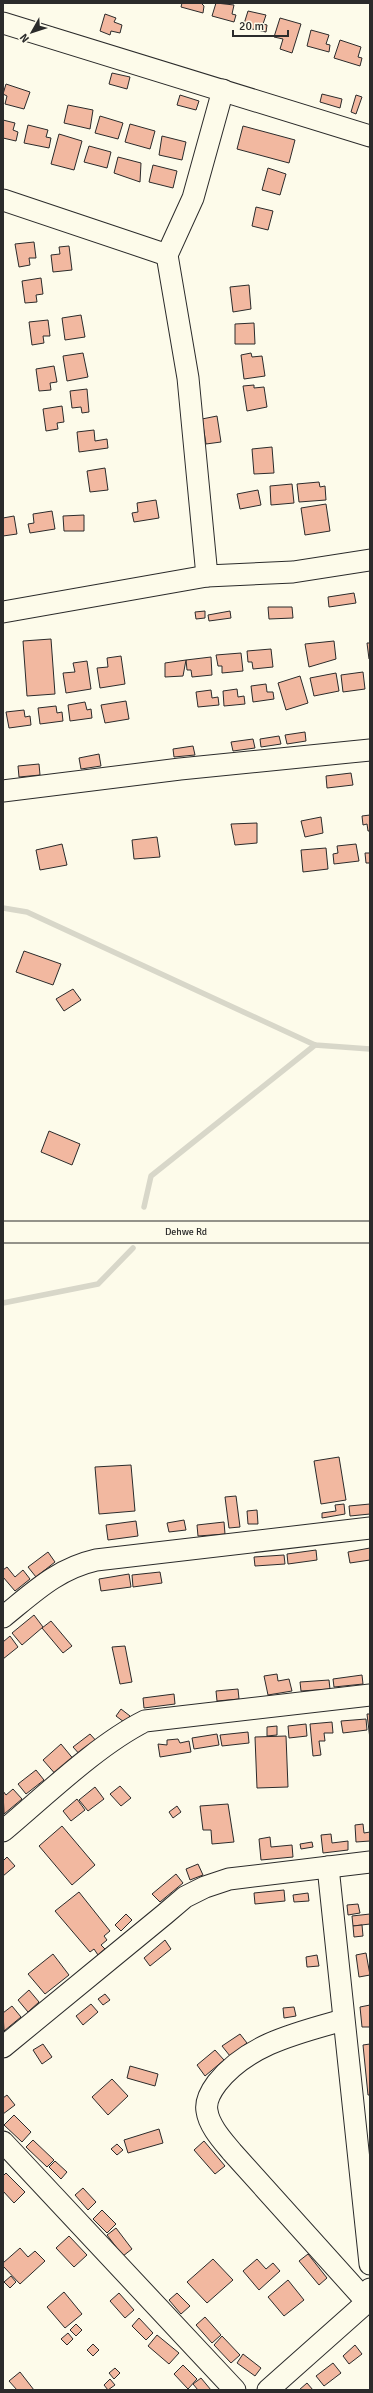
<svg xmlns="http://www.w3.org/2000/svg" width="373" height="2393" font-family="Signika,sans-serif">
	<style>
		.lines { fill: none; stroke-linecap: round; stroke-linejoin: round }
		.stream { stroke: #d8d7c9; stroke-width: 5.5 }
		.building { fill: #f2b8a0; stroke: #2b2b2b }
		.minor-casing { stroke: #2b2b2b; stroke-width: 23 }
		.minor { stroke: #fdfbea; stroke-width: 21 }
		.labels { text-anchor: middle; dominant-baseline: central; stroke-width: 3; stroke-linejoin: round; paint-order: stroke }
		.street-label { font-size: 10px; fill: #2b2b2b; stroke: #fdfbea }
	</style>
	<rect width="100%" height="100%" fill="#fdfbea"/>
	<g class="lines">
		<g class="stream">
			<polyline points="3,908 27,912 315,1045 370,1049"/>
			<polyline points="144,1207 151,1176 315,1045"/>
			<polyline points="3,1303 98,1284 133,1248"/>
		</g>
	</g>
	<g class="building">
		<polygon points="182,3 201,3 204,6 203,13 181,7"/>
		<polygon points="216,3 234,5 232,14 236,15 234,22 212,16"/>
		<polygon points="248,11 266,15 263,24 267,25 266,32 243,27"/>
		<polygon points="105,14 116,18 114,22 122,25 120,33 111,31 110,35 100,31"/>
		<polygon points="280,18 301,24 292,53 280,49 283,39 274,37"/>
		<polygon points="311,30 329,35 326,44 330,45 329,52 307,46"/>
		<polygon points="340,40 361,47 358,57 362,58 360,66 334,58"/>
		<polygon points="112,73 130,77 127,89 109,84"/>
		<polygon points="6,84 30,92 24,109 5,104 7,96 3,94"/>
		<polygon points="322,94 342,99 340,108 320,102"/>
		<polygon points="180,95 199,101 196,110 177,105"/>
		<polygon points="356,95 362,97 356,114 351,112"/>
		<polygon points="68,105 93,110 90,129 64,123"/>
		<polygon points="100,116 123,123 118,139 95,133"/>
		<polygon points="3,120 15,123 13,130 18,132 16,141 3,138"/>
		<polygon points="130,124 155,131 150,149 125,142"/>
		<polygon points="28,125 48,130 46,137 51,138 49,148 24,143"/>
		<polygon points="243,126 295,140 289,163 237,149"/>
		<polygon points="59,134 82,141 74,170 51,164"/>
		<polygon points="162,136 186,142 182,160 159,155"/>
		<polygon points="89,146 111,152 107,168 84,162"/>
		<polygon points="118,157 141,163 140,182 114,173"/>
		<polygon points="153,165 177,171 173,188 149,182"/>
		<polygon points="268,168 286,174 280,195 262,190"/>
		<polygon points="256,207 273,211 268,230 252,226"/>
		<polygon points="34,242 36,258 29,258 30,265 19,267 15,244"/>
		<polygon points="69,246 72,270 53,272 51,255 60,254 59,247"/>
		<polygon points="41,278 43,294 36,295 37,302 25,303 22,281"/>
		<polygon points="249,285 251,309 233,312 230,287"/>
		<polygon points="81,315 85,337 65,340 62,318"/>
		<polygon points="48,320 50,336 43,336 44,343 32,345 29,322"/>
		<polygon points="254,323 255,344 235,344 235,324"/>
		<polygon points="83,353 88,377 67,381 63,356"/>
		<polygon points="251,353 252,357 262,356 265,376 244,379 241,355"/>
		<polygon points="54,366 57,382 50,383 51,390 39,391 36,369"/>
		<polygon points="254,385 254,388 264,387 267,407 247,411 243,386"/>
		<polygon points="87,389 89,412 82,413 81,407 72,408 70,391"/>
		<polygon points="62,406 64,422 57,423 58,429 46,431 43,409"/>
		<polygon points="217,416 221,442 206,444 202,419"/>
		<polygon points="94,430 95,441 107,439 108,448 79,452 77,432"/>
		<polygon points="272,447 274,473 254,474 252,449"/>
		<polygon points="105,468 108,490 90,492 87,471"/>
		<polygon points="319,482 320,487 325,486 326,500 299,502 297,484"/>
		<polygon points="292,484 294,503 271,505 270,486"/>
		<polygon points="258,490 261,505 240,509 237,494"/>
		<polygon points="156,500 159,518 134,522 132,513 138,512 137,503"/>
		<polygon points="326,504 330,531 305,535 301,508"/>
		<polygon points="52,511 55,529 30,533 28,524 34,523 33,514"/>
		<polygon points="84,515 84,531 64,531 63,516"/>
		<polygon points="14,516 17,534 3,536 3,518"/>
		<polygon points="354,593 356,603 329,607 328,597"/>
		<polygon points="268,607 292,607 293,618 269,619"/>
		<polygon points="205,611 205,618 196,619 195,612"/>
		<polygon points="230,611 231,618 209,621 208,615"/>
		<polygon points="51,639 55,694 27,696 23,641"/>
		<polygon points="334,641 336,659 309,667 305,644"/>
		<polygon points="367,643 370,643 370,659 369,659"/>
		<polygon points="271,649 273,667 253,669 252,662 248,662 247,651"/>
		<polygon points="241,653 243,671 222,673 222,666 218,666 216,655"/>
		<polygon points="121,656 125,684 100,688 97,668 108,667 107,658"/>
		<polygon points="211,657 212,675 192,677 191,670 187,670 186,660"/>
		<polygon points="186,660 183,676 165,677 165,663"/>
		<polygon points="87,661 91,689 66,693 63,673 75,672 73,663"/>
		<polygon points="363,672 365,689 343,692 341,675"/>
		<polygon points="336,673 339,691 314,696 310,678"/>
		<polygon points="300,676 308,703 286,710 278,683"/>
		<polygon points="266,684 267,692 273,692 274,699 253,702 251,686"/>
		<polygon points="237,689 238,697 244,696 245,704 224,706 223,691"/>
		<polygon points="211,690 212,698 218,697 219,705 198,707 196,692"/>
		<polygon points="126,701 129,719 105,723 101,705"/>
		<polygon points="85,702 87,710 91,709 92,718 70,721 68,705"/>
		<polygon points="56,706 57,713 62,712 63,721 40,724 38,708"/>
		<polygon points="24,710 25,717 30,716 31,725 9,728 6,712"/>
		<polygon points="305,732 306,741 287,744 285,735"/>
		<polygon points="279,736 281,744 261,747 260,739"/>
		<polygon points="253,739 255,748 233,751 231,742"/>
		<polygon points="193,746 195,755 174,757 173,749"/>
		<polygon points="99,754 101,766 81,769 79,758"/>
		<polygon points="39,764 40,775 19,777 18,766"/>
		<polygon points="351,773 353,785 327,788 326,776"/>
		<polygon points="370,815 370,831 368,831 367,824 363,825 362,816"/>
		<polygon points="321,817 323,833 305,837 301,821"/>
		<polygon points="257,823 257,843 235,845 231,824"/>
		<polygon points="157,837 160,857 134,859 132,840"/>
		<polygon points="62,844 67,865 40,870 36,850"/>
		<polygon points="356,844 359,861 334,864 333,854 338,853 337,846"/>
		<polygon points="370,845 370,863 366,863 365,853 370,853"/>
		<polygon points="326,848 328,869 303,872 301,850"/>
		<polygon points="24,951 61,964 53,985 16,972"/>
		<polygon points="73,989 81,1000 64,1011 56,999"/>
		<polygon points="49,1131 80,1144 72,1165 41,1152"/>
		<polygon points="339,1457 346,1500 321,1504 314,1461"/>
		<polygon points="131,1465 135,1511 99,1514 95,1467"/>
		<polygon points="236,1496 240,1527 229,1528 225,1497"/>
		<polygon points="344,1504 345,1514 322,1518 322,1513 336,1511 335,1505"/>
		<polygon points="370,1504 370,1514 350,1516 349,1506"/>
		<polygon points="257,1510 258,1524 248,1524 247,1511"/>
		<polygon points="184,1520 186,1530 169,1532 167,1523"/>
		<polygon points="136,1521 138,1536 108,1540 106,1525"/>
		<polygon points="224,1522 225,1534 198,1536 197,1525"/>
		<polygon points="370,1548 370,1560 350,1563 348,1552"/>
		<polygon points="316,1550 317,1560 288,1564 287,1554"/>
		<polygon points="48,1552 55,1562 36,1577 28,1567"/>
		<polygon points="284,1555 285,1564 255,1566 254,1557"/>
		<polygon points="7,1567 15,1577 23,1570 30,1579 15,1591 3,1577 3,1570"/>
		<polygon points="160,1572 162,1583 133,1587 132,1575"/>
		<polygon points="129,1574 131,1587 101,1591 99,1579"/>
		<polygon points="34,1615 43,1627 22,1645 12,1633"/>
		<polygon points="51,1621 72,1646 63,1653 42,1628"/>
		<polygon points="10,1636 18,1647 3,1659 3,1642"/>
		<polygon points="125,1646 132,1682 120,1684 112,1647"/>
		<polygon points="277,1674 278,1681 289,1679 292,1691 268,1695 264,1676"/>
		<polygon points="362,1675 363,1684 334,1687 333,1679"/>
		<polygon points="329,1680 330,1689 301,1691 300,1682"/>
		<polygon points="238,1689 239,1699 217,1701 216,1691"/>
		<polygon points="174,1694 175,1704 144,1708 143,1698"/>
		<polygon points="121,1709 130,1716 124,1722 116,1716"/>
		<polygon points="367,1714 370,1714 370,1739"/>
		<polygon points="366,1719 367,1730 343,1733 341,1721"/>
		<polygon points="332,1722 333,1733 324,1733 325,1741 319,1741 321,1755 313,1756 310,1724"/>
		<polygon points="306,1724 307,1736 289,1738 288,1726"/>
		<polygon points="277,1726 277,1735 267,1736 267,1727"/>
		<polygon points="248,1732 249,1743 222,1746 220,1735"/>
		<polygon points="90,1734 99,1744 82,1757 73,1747"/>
		<polygon points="217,1734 219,1745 194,1749 192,1738"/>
		<polygon points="286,1736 288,1787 257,1788 255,1737"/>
		<polygon points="178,1739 180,1743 189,1741 191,1752 160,1757 158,1744 167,1745 167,1740"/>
		<polygon points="61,1744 75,1761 58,1777 43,1760"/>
		<polygon points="36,1770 44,1780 26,1794 18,1784"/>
		<polygon points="120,1786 131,1798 121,1806 110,1794"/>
		<polygon points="95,1787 104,1799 88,1811 79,1800"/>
		<polygon points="13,1789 22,1799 4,1814 3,1791 6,1795"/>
		<polygon points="77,1799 85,1810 71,1821 63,1811"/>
		<polygon points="228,1804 234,1842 212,1844 211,1830 203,1830 200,1806"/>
		<polygon points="177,1806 181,1812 173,1818 169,1812"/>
		<polygon points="363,1824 364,1833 370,1832 370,1841 356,1842 355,1825"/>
		<polygon points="62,1826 95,1865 72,1885 39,1846"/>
		<polygon points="331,1834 332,1843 348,1841 348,1850 323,1853 321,1835"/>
		<polygon points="270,1837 271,1847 292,1845 293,1857 261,1860 259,1839"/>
		<polygon points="312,1842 313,1847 301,1849 300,1844"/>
		<polygon points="7,1857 15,1866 3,1876 3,1861"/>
		<polygon points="198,1864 203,1875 190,1880 186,1869"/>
		<polygon points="176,1874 183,1883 160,1902 152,1894"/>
		<polygon points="284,1890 285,1901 255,1904 254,1893"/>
		<polygon points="79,1892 110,1931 104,1936 107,1940 101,1945 105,1949 98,1955 94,1949 90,1952 55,1911"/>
		<polygon points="308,1893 309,1901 294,1902 293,1895"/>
		<polygon points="358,1904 360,1913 348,1915 347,1905"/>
		<polygon points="126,1914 132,1920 121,1931 115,1925"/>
		<polygon points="370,1914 370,1924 353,1926 352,1916"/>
		<polygon points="362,1925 363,1936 354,1937 353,1926"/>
		<polygon points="165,1940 171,1949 150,1966 144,1958"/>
		<polygon points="366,1953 370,1975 359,1977 356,1955"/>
		<polygon points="53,1954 69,1975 45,1994 28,1974"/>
		<polygon points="317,1955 319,1966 307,1967 306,1957"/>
		<polygon points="29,1990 39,2002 28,2012 18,2000"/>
		<polygon points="105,1994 110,2000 103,2005 98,1999"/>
		<polygon points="91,2004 98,2012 83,2025 76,2016"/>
		<polygon points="370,2005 370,2027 362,2027 360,2007"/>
		<polygon points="12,2006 21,2017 4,2031 3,2013"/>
		<polygon points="294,2007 296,2016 284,2018 283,2008"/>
		<polygon points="240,2034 247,2043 230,2056 222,2046"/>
		<polygon points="43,2044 52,2057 42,2064 33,2050"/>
		<polygon points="370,2044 370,2095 368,2095 363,2045"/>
		<polygon points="215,2050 224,2060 205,2076 197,2065"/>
		<polygon points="130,2066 158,2074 155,2086 127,2078"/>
		<polygon points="112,2079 128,2096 108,2115 92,2097"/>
		<polygon points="7,2095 15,2105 3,2114 3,2098"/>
		<polygon points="14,2115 31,2132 22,2142 4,2125"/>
		<polygon points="159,2129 163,2143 128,2153 124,2140"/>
		<polygon points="33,2140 54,2160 47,2167 26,2147"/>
		<polygon points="204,2141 225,2166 215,2174 194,2150"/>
		<polygon points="117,2144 123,2150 117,2155 111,2149"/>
		<polygon points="55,2161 67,2172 61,2179 49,2167"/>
		<polygon points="6,2173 25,2192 14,2203 3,2191 3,2176"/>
		<polygon points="83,2188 96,2202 88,2210 75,2195"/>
		<polygon points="102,2210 116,2224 107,2233 93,2219"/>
		<polygon points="116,2228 132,2249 123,2256 107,2235"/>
		<polygon points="69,2236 87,2255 74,2267 56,2248"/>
		<polygon points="20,2248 28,2257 35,2251 45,2261 20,2284 3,2266 3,2263"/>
		<polygon points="308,2254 327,2278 319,2285 299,2261"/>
		<polygon points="213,2259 233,2280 207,2303 187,2282"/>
		<polygon points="257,2259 266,2269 273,2263 280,2271 259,2290 243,2271"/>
		<polygon points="11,2276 16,2282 10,2288 4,2282"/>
		<polygon points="288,2280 304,2300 284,2316 268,2297"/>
		<polygon points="64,2292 82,2314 65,2328 47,2307"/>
		<polygon points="119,2293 134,2310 125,2318 110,2301"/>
		<polygon points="177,2293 190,2306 181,2314 169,2300"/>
		<polygon points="205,2317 221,2335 212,2343 196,2325"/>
		<polygon points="139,2318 153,2333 146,2340 132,2326"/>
		<polygon points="76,2324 82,2330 76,2336 70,2330"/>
		<polygon points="68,2333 73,2339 67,2345 61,2339"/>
		<polygon points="157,2335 179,2353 169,2364 148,2346"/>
		<polygon points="222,2336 240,2355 231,2363 214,2345"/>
		<polygon points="93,2344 99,2350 93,2356 87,2350"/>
		<polygon points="355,2345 362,2354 349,2364 343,2356"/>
		<polygon points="243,2354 261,2368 255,2376 237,2363"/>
		<polygon points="333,2363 341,2373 324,2386 316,2376"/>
		<polygon points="183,2365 197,2379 188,2389 174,2374"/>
		<polygon points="115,2368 120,2373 114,2379 109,2373"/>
		<polygon points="20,2372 34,2390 17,2390 9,2381"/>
		<polygon points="201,2378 211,2390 198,2390 193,2384"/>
		<polygon points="110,2379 115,2385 108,2390 104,2385"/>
		<polygon points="307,2383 313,2390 299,2390"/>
	</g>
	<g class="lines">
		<g class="minor-casing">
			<g id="minor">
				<polyline points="3,23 370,136"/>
				<polyline points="3,200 167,255"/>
				<polyline points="207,576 188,378 167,255 193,198 223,90"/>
				<polyline points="3,612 207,576 293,572 370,560"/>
				<polyline points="3,791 180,769 370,750"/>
				<polyline points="3,1232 370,1232"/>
				<path d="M 3,1617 C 34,1592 57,1569 96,1560 L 370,1528"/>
				<path d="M 3,1831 C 45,1796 97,1745 145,1721 L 370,1695"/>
				<polyline points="328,1867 370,2264"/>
				<path d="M 343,2020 C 297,2033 248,2044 217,2083 C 211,2091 205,2101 207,2111 C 209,2126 223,2141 232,2152 L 367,2302"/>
				<polyline points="3,2047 165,1914 185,1897 205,1887 229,1879 370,1862"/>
				<polyline points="3,2142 235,2390"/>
				<polyline points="268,2390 367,2302 370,2289"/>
			</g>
		</g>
		<use href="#minor" class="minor"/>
	</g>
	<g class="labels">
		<g class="street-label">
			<text x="186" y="1232">Dehwe Rd</text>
		</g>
	</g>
	<rect width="373" height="2393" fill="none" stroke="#2b2b2b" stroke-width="8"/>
	<g transform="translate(32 32) rotate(231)" stroke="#fdfbea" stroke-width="3" paint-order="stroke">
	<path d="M0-3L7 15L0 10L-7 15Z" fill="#2b2b2b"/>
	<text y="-6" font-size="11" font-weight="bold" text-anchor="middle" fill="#2b2b2b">N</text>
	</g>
	<path d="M233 30v6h55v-6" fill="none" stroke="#2b2b2b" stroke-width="2"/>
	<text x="239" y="30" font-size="12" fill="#2b2b2b" stroke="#fdfbea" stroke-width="3" paint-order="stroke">20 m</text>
</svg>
